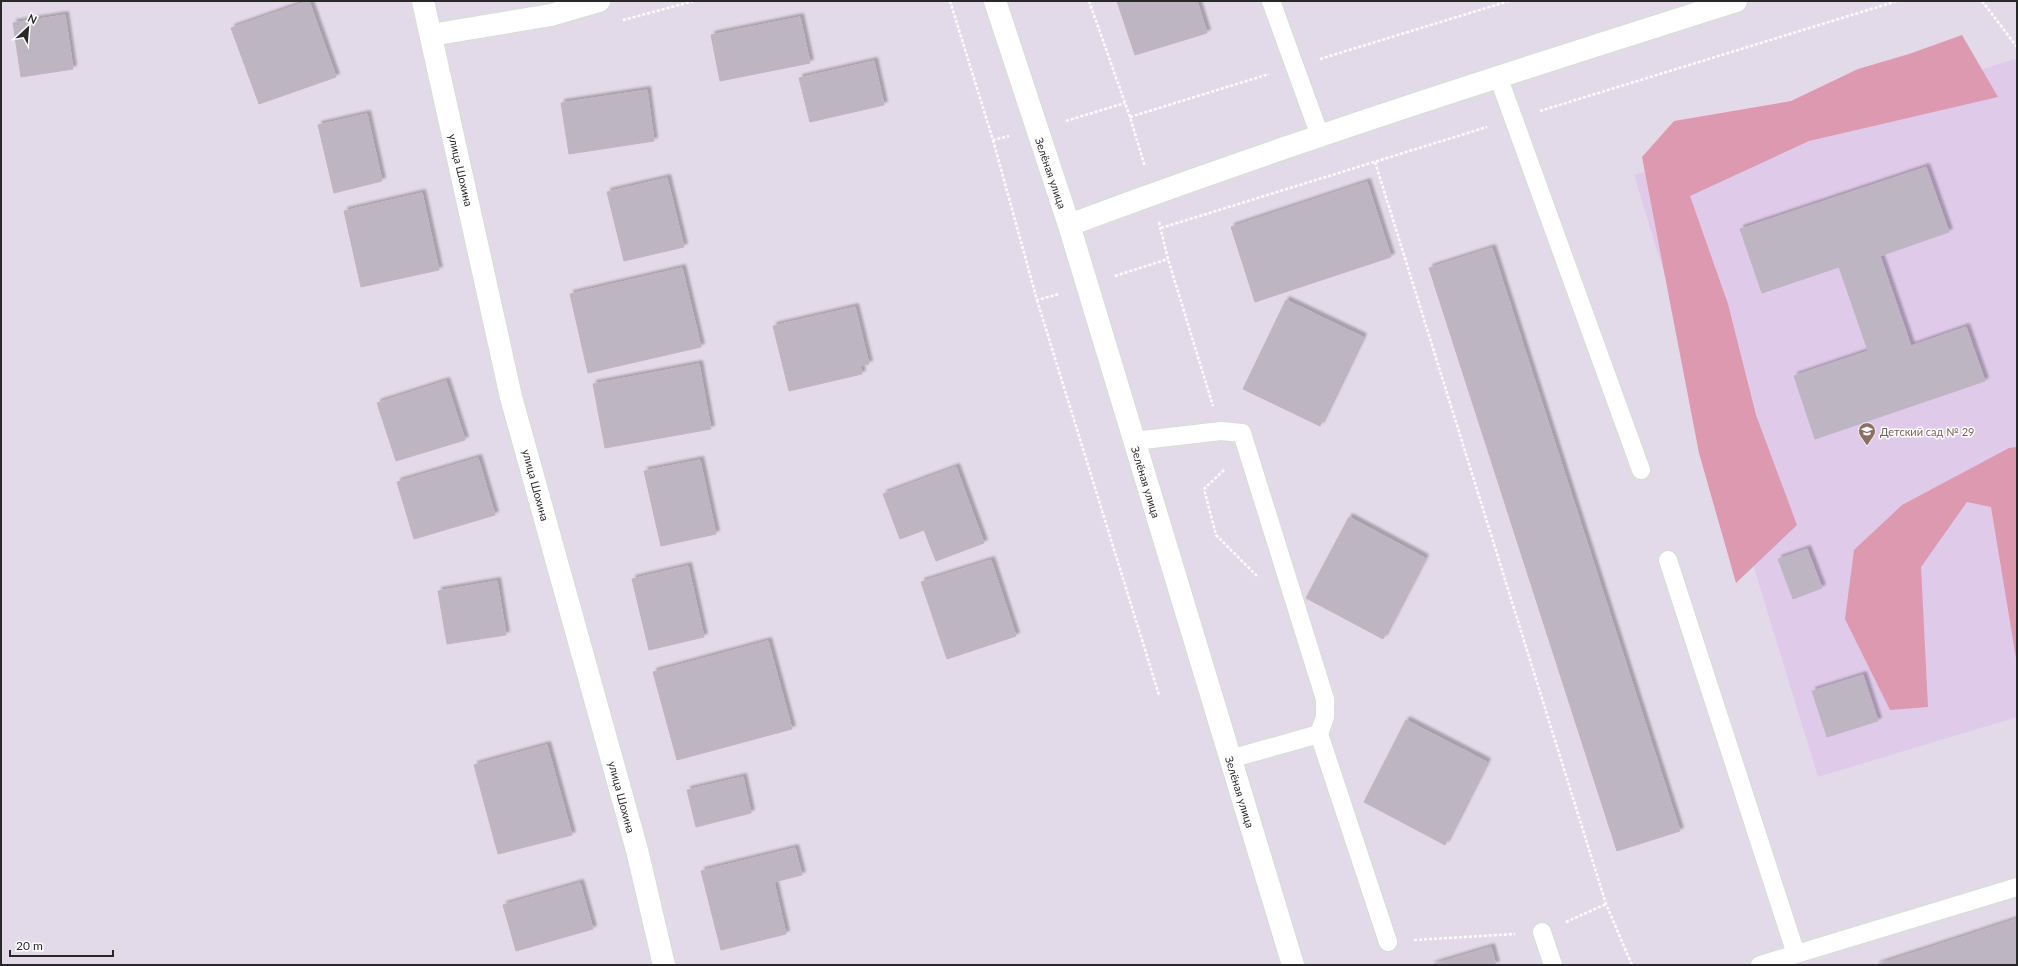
<svg xmlns="http://www.w3.org/2000/svg" width="2018" height="966" font-family="Lato,sans-serif">
	<style>
		.education { fill: #e0caea }
		.green { fill: #dd99af }
		.building { fill: #bdb6c2; stroke: #bfb4c4; filter: url(#shadow) }
		.lines { fill: none; stroke-linecap: round; stroke-linejoin: round }
		.lane-casing { stroke: #d2e0cf; stroke-width: 20 }
		.street-casing { stroke: #d2e0cf; stroke-width: 24 }
		.secondary-casing { stroke: #d2e0cf; stroke-width: 24 }
		.path { stroke: #fff; stroke-width: 2.5; stroke-dasharray: 3 2; stroke-linecap: butt }
		.lane { stroke: #fff; stroke-width: 18 }
		.street { stroke: #fff; stroke-width: 22 }
		.secondary { stroke: #fff; stroke-width: 22 }
		.labels { text-anchor: middle; dominant-baseline: central; stroke-width: 3; stroke-linejoin: round; paint-order: stroke }
		.street-label { font-size: 11px; fill: #282828; stroke: #fff }
		.education-label { font-size: 11px; fill: #785e54; stroke: #fff; text-anchor: start }
	</style>
	<defs>
		<filter id="shadow"><feDropShadow dx="3.5" dy="-3.5" stdDeviation="1" flood-color="#0004"/></filter>
	</defs>
	<rect width="100%" height="100%" fill="#e3dae9"/>
	<polygon class="education" points="2015,59 2017,67 2017,717 1818,777 1634,175"/>
	<g class="green">
		<polygon points="1962,35 1998,97 1809,141 1690,196 1728,304 1756,415 1797,525 1736,583 1699,453 1642,157 1674,121 1791,101 1858,69 1909,54"/>
		<polygon points="2017,447 2017,664 1991,507 1967,502 1921,567 1928,707 1890,710 1845,619 1854,550 1902,505 2009,448"/>
	</g>
	<g class="building">
		<polygon points="309,1 336,77 259,104 231,28"/>
		<polygon points="1117,1 1197,1 1207,33 1135,55"/>
		<polygon points="65,15 73,69 21,77 13,23"/>
		<polygon points="800,17 810,63 720,81 711,35"/>
		<polygon points="874,61 884,105 810,122 799,78"/>
		<polygon points="647,90 654,141 569,154 561,103"/>
		<polygon points="367,114 382,181 334,193 318,125"/>
		<polygon points="1926,167 1949,232 1880,256 1911,346 1966,327 1985,381 1815,439 1794,376 1868,351 1839,267 1762,293 1740,229"/>
		<polygon points="667,178 684,247 624,261 607,192"/>
		<polygon points="1367,182 1391,257 1255,302 1231,227"/>
		<polygon points="422,193 439,270 361,287 344,211"/>
		<polygon points="1492,248 1680,831 1617,851 1429,268"/>
		<polygon points="682,268 701,347 588,373 570,294"/>
		<polygon points="1286,300 1363,337 1320,426 1243,389"/>
		<polygon points="855,307 869,364 860,366 862,374 789,391 773,326"/>
		<polygon points="699,364 711,429 605,448 593,384"/>
		<polygon points="446,381 465,440 396,461 377,403"/>
		<polygon points="478,458 495,515 414,539 397,482"/>
		<polygon points="700,460 716,534 661,546 644,471"/>
		<polygon points="956,467 984,543 936,561 924,530 900,539 883,494"/>
		<polygon points="1349,517 1425,558 1383,639 1306,598"/>
		<polygon points="1807,549 1822,588 1793,599 1778,559"/>
		<polygon points="991,560 1016,636 947,659 921,582"/>
		<polygon points="688,566 704,637 649,650 632,579"/>
		<polygon points="497,581 506,635 447,644 438,591"/>
		<polygon points="768,641 792,729 677,760 653,672"/>
		<polygon points="1863,675 1878,721 1827,737 1812,691"/>
		<polygon points="1406,720 1487,762 1445,845 1364,802"/>
		<polygon points="547,745 572,835 498,854 474,765"/>
		<polygon points="743,777 751,813 696,827 687,790"/>
		<polygon points="795,848 802,875 774,882 786,934 721,950 701,871"/>
		<polygon points="580,883 593,929 516,951 503,905"/>
		<polygon points="2017,919 2017,965 1876,965 1956,939"/>
		<polygon points="1491,947 1496,965 1431,965"/>
	</g>
	<g class="lines">
		<g class="lane-casing">
			<g id="lane">
				<polyline points="1271,1 1320,136"/>
				<polyline points="1498,76 1641,470"/>
				<polyline points="1134,441 1221,431 1242,433 1325,699 1325,717 1319,734 1388,942"/>
				<polyline points="1668,560 1796,954"/>
				<polyline points="1230,759 1319,734"/>
				<polyline points="1542,932 1553,965"/>
				<polyline points="1760,965 2017,887"/>
			</g>
		</g>
		<g class="street-casing">
			<g id="street">
				<polyline points="423,1 511,397 637,850 664,965"/>
				<polyline points="431,35 551,15 599,1"/>
				<path d="M 1069,225 C 1288,143 1512,72 1736,1"/>
			</g>
		</g>
		<g class="secondary-casing">
			<polyline id="secondary" points="995,1 1069,225 1293,965"/>
		</g>
		<g class="path">
			<polyline points="950,1 993,140 1009,136"/>
			<polyline points="1089,1 1130,117 1145,167"/>
			<polyline points="1982,1 2017,47"/>
			<polyline points="623,20 694,1"/>
			<polyline points="1320,59 1509,1"/>
			<polyline points="1540,111 1897,1"/>
			<polyline points="1130,117 1269,74"/>
			<polyline points="1066,121 1125,103"/>
			<polyline points="993,140 1037,300 1059,294"/>
			<polyline points="1375,162 1606,904 1632,965"/>
			<polyline points="1159,222 1168,259 1213,406"/>
			<polyline points="1161,228 1487,127"/>
			<polyline points="1115,276 1168,259"/>
			<polyline points="1037,300 1159,695"/>
			<polyline points="1224,470 1204,489 1216,535 1257,576"/>
			<polyline points="1566,922 1606,904"/>
			<polyline points="1414,940 1515,934"/>
		</g>
		<use href="#lane" class="lane"/>
		<use href="#street" class="street"/>
		<use href="#secondary" class="secondary"/>
	</g>
	<defs>
		<g id="school-pin" transform="scale(0.9)"><path d="M0 17L-7.5 6A9.5 9.5 0 1 1 7.5 6Z" fill="#8d6e63" stroke="#fff"/><path d="M0-5L7-2L0 1L-7-2ZM-4 1L0 2.5L4 1V4Q0 6-4 4Z" fill="#fff"/></g>
	</defs>
	<g fill-rule="evenodd">
		<use href="#school-pin" x="1867" y="431"/>
	</g>
	<g class="labels">
		<g class="street-label">
			<text transform="translate(461 170) rotate(77)">улица Шохина</text>
			<text transform="translate(1051 173) rotate(71)">Зелёная улица</text>
			<text transform="translate(1146 482) rotate(73)">Зелёная улица</text>
			<text transform="translate(536 485) rotate(75)">улица Шохина</text>
			<text transform="translate(1240 792) rotate(73)">Зелёная улица</text>
			<text transform="translate(622 797) rotate(75)">улица Шохина</text>
		</g>
		<g class="education-label">
			<text x="1880" y="431">Детский сад № 29</text>
		</g>
	</g>
	<rect width="2018" height="966" fill="none" stroke="#282828" stroke-width="4"/>
	<g transform="translate(28 28) rotate(26)" stroke="#ffffff" stroke-width="3" paint-order="stroke">
	<path d="M0-3L7 15L0 10L-7 15Z" fill="#282828"/>
	<text y="-6" font-size="11" font-weight="bold" text-anchor="middle" fill="#282828">N</text>
	</g>
	<path d="M10 950v6h103v-6" fill="none" stroke="#282828" stroke-width="2"/>
	<text x="16" y="950" font-size="12" fill="#282828" stroke="#ffffff" stroke-width="3" paint-order="stroke">20 m</text>
</svg>
